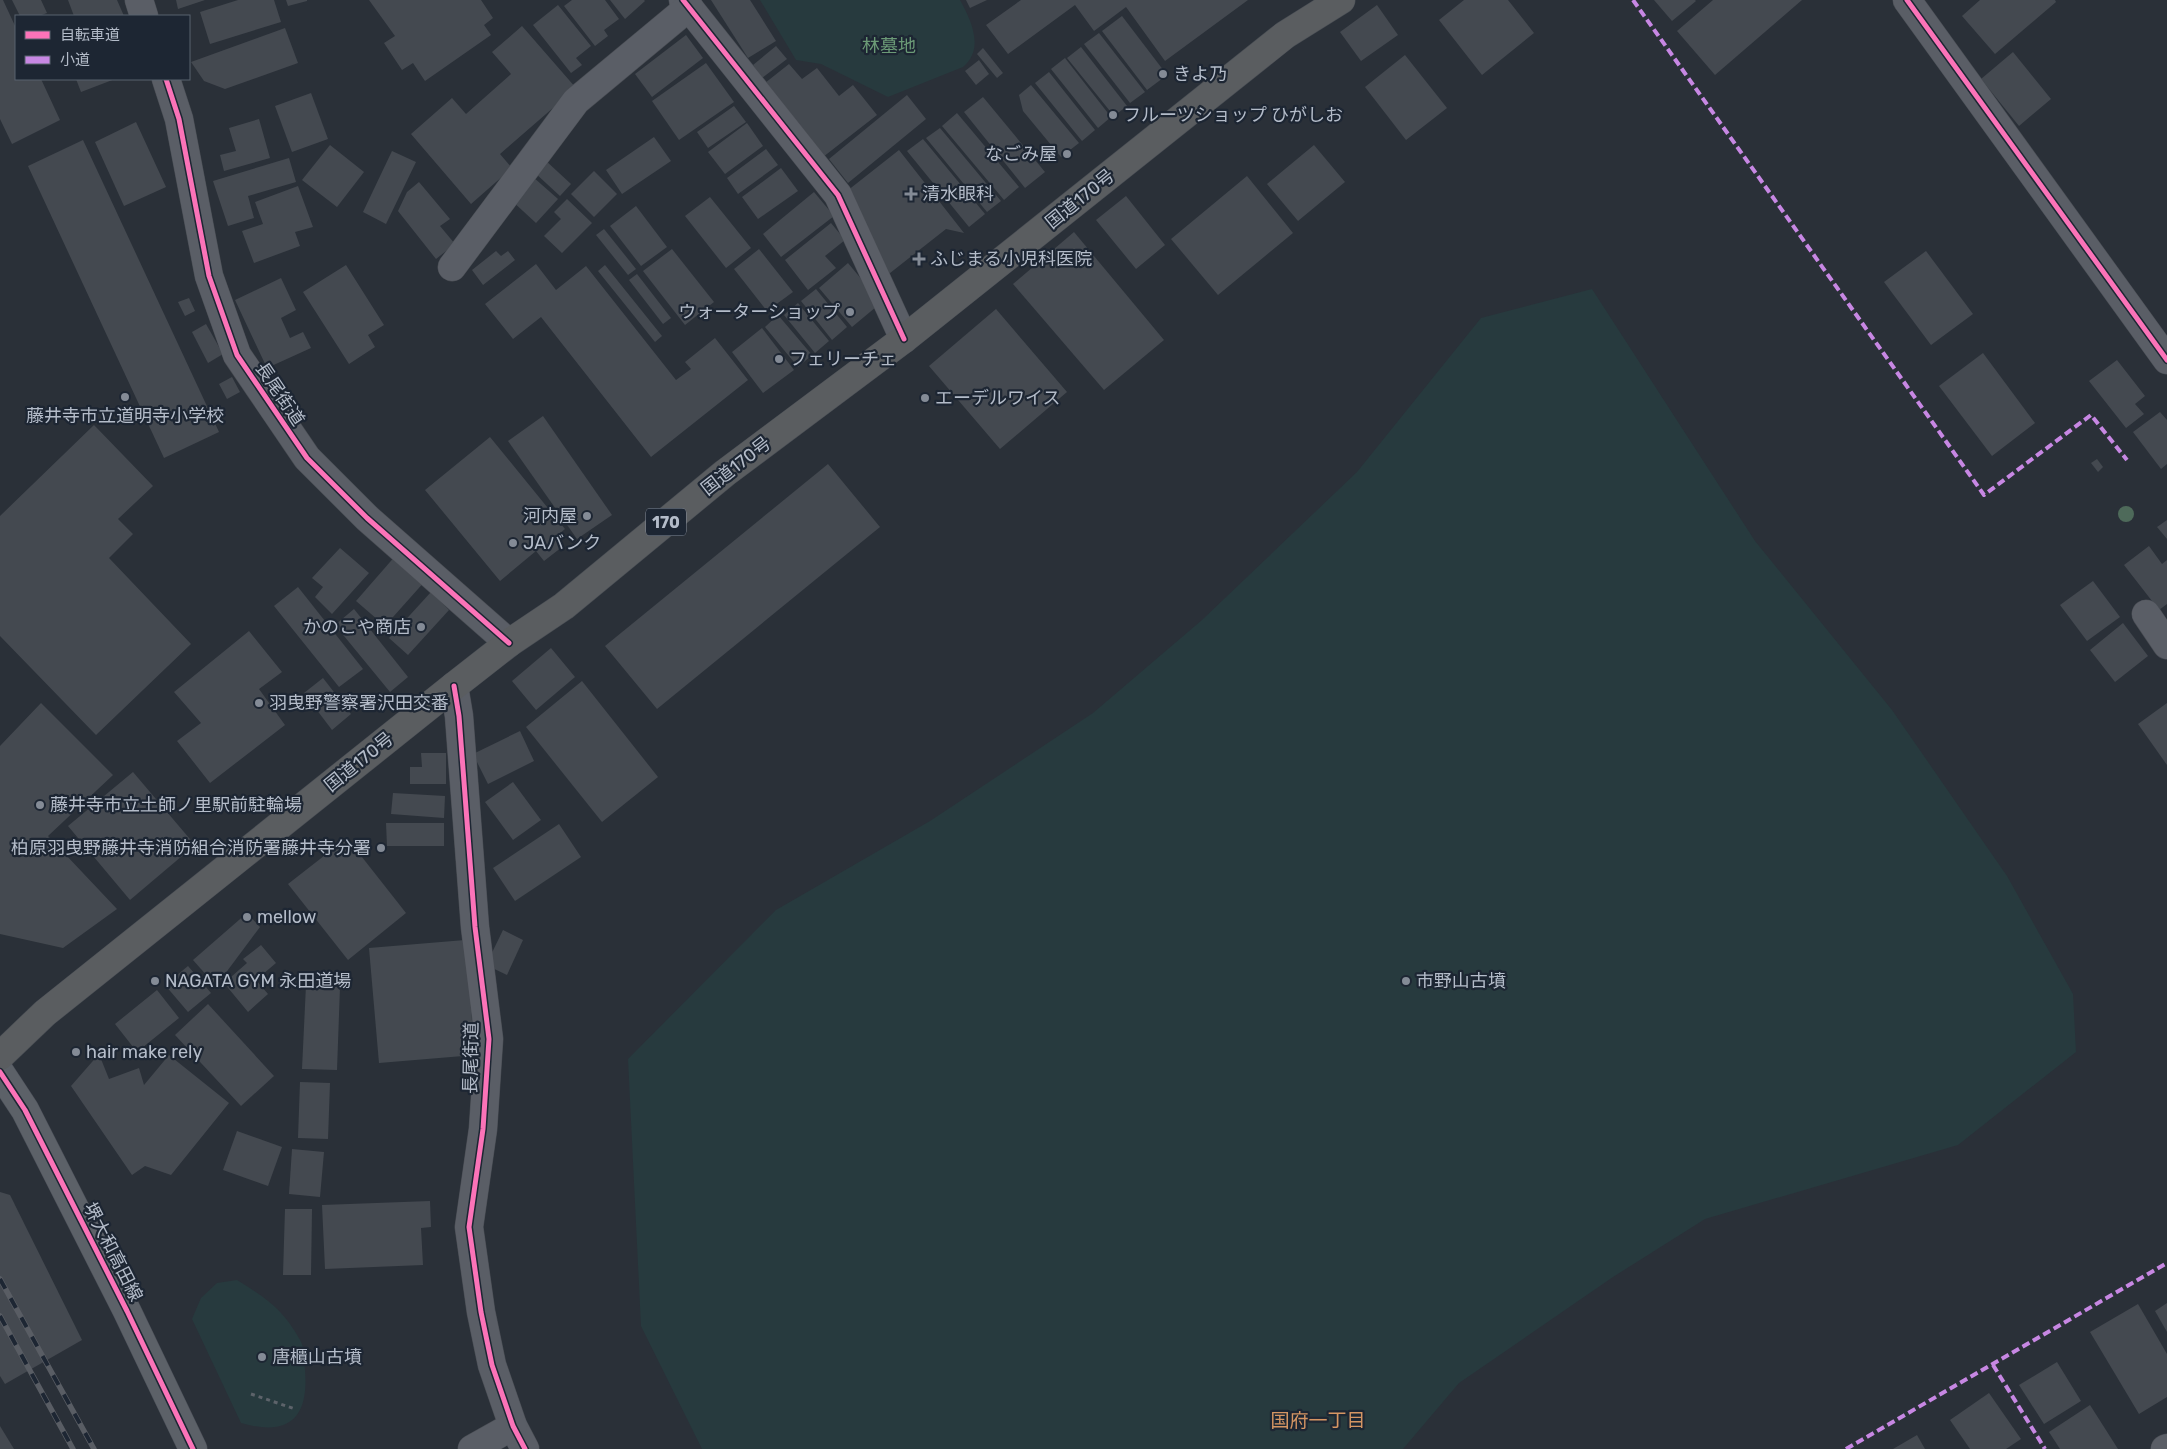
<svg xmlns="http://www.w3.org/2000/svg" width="2167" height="1449" font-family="Rubik,'Noto Sans JP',sans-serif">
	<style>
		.green { fill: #273a3e }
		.building { fill: #444950 }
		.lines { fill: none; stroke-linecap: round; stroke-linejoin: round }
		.minor-casing { stroke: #484c53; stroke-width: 29 }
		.major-casing { stroke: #484c55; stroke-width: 29 }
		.highway-casing { stroke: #474c53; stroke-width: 29 }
		.path { stroke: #5d636a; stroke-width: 3; stroke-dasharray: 4 4; stroke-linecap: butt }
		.minor { stroke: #5a5e66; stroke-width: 28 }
		.major { stroke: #5c6168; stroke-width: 28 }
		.highway { stroke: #5a5d60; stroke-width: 28 }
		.rail-casing { stroke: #595d64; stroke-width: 5.5 }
		.rail { stroke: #1d2633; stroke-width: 4; stroke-dasharray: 11; stroke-linecap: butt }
		.quiet { stroke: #c787e3; stroke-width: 4; stroke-dasharray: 8 4; stroke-linecap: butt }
		.cycleway-casing { stroke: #1d2633; stroke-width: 8 }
		.cycleway { stroke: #fb73b8; stroke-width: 5 }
		.tree { fill: #4e6a5a }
		.poi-dot { fill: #848b96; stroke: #1d2633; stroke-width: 2 }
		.labels { text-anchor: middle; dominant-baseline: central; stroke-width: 4.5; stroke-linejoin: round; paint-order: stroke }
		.shield { fill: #1d2633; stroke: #878f9c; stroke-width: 1 }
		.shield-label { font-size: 16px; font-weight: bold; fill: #b4bcc9 }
		.park-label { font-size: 18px; fill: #6b9a76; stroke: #1d2633 }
		.poi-label { font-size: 18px; fill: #b4bcc9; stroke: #1d2633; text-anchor: start }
		.street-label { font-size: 18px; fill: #b4bcc9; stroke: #1d2633 }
		.neighbourhood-label { font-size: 19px; fill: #d59563; stroke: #1d2633 }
	</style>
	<rect width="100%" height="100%" fill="#2a3038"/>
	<g class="green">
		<path d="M 760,0 L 960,0 C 971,20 985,49 963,67 L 888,97 L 821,64 L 796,60 Z"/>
		<polygon points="1592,289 1755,541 1892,710 2007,876 2073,994 2076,1052 1958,1145 1705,1219 1613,1277 1459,1383 1403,1449 702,1449 641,1326 628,1059 776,910 930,821 1093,713 1202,620 1357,472 1481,318"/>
		<path d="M 237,1280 C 266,1298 283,1309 300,1340 C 305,1348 304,1361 305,1370 C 309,1418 289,1437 241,1423 L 192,1319 L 201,1298 L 217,1283 Z"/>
	</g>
	<g class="building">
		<polygon points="0,0 3,0 16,28 16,79 41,79 60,120 12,144 0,119"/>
		<polygon points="12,0 41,0 47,13 39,16 20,16"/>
		<polygon points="68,0 117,0 124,16 74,16"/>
		<polygon points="176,0 205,0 178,9"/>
		<polygon points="238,0 274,0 281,22 210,44 200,12"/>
		<polygon points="286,0 307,0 307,1 288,6"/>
		<polygon points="369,0 481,0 493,18 484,25 491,35 425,81 413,63 402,70 384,43 395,36"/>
		<polygon points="572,0 605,0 619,19 604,30 608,36 595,46 564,6"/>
		<polygon points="610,0 644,0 645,1 625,19"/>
		<polygon points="711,0 750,0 776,41 748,58"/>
		<polygon points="966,0 987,0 970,8"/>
		<polygon points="1021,0 1248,0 1165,61 1126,7 1094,31 1075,5 1008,54 986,25"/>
		<polygon points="1464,0 1508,0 1534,33 1482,75 1439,20"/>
		<polygon points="1654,0 1695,0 1696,1 1672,21"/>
		<polygon points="1713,0 1802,0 1715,75 1677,31"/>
		<polygon points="1980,0 2055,0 2056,2 1995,54 1962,16"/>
		<polygon points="558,5 591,46 576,58 582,65 571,73 533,25"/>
		<polygon points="1377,5 1398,35 1361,61 1340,32"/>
		<polygon points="1122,16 1167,75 1147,90 1102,31"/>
		<polygon points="522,26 576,88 500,154 512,168 471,204 411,134 452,98 466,114 511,74 492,52"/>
		<polygon points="285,28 298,63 225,89 204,81 191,62"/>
		<polygon points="1099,33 1145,92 1130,103 1084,44"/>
		<polygon points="686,35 703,58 652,97 635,74"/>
		<polygon points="776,46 787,59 762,78 753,65"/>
		<polygon points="1081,47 1127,106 1114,116 1067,58"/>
		<polygon points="983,48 1003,73 997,78 977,54"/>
		<polygon points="2013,52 2051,99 2019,126 1981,79"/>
		<polygon points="1405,55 1447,108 1406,140 1365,87"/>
		<polygon points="1065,58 1111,117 1098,128 1051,69"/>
		<polygon points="979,60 989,74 976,85 965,71"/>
		<polygon points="706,63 734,102 679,140 652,101"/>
		<polygon points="789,64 802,79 817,68 839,96 853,85 877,115 823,157 765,83"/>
		<polygon points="1049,72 1095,130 1082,141 1035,83"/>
		<polygon points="76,79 115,79 81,92"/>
		<polygon points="1031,85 1079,143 1061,157 1023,111 1019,95"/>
		<polygon points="311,93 328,139 292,152 275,106"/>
		<polygon points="907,95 926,119 848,183 829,159"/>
		<polygon points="983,97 1045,172 1025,188 964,112"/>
		<polygon points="734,106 746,122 708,148 697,132"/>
		<polygon points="957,113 1019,187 1004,200 942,126"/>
		<polygon points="259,119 270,158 224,171 220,155 236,151 229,128"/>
		<polygon points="136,122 166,187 124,206 95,142"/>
		<polygon points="747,123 763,146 725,174 708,152"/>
		<polygon points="940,128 1001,201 987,212 926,138"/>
		<polygon points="654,137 671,161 622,194 606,170"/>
		<polygon points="923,139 985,214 969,227 907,151"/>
		<polygon points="83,140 219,432 164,458 28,166"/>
		<polygon points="330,145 364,172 337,207 302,180"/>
		<polygon points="1314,145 1345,182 1298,221 1267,184"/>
		<polygon points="766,149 778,165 738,194 727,178"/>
		<polygon points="899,150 964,233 946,229 885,277 847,191"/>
		<polygon points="392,151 416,162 386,224 363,212"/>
		<polygon points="289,158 296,182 248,196 254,218 228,226 213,181"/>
		<polygon points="545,160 571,184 560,196 534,172"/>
		<polygon points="781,168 798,191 758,219 742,197"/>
		<polygon points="594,171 617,194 594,217 571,194"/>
		<polygon points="1247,176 1293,233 1218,295 1171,239"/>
		<polygon points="533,177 558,199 536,223 511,200"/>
		<polygon points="419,182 450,219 440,226 455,244 436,259 398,211 407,192"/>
		<polygon points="298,186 313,227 295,232 300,246 254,263 242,231 263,224 255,202"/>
		<polygon points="814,192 834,216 781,257 763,234"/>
		<polygon points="1126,196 1165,245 1136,269 1096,220"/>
		<polygon points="710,197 751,248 726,268 685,216"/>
		<polygon points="567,199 592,223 562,253 544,236 561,219 554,212"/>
		<polygon points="636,206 667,247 641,266 610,226"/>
		<polygon points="831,223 845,240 825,256 836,268 808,290 785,260"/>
		<polygon points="604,229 636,269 628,275 596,235"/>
		<polygon points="1074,232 1164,340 1104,390 1013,284"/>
		<polygon points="672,249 714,302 685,325 643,271"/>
		<polygon points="759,249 793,292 767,311 734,269"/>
		<polygon points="496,251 501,256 508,251 515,260 483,285 472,270"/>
		<polygon points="1926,251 1973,314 1931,345 1884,282"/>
		<polygon points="848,263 872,292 876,307 852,327 819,288"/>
		<polygon points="536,264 556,290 586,266 676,380 691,369 685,362 715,338 748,380 651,457 541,317 513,339 485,304"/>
		<polygon points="346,265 384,325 368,335 375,347 349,364 303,292"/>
		<polygon points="605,265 662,336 655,342 598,271"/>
		<polygon points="637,274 671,318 663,324 629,280"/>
		<polygon points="281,278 296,310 281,318 290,338 303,332 311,348 267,368 235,300"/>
		<polygon points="816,289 847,327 832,340 801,301"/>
		<polygon points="189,298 195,311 185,316 178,302"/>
		<polygon points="798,303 829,341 815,353 784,315"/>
		<polygon points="996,309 1067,392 1000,449 929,366"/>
		<polygon points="778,315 812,355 798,367 765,327"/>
		<polygon points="206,324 223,354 208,363 192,332"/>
		<polygon points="762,328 794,370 763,393 732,352"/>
		<polygon points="1983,353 2035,423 1992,456 1939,386"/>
		<polygon points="2117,360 2145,396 2135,404 2144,414 2126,428 2089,381"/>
		<polygon points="232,377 240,392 227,399 219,384"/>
		<polygon points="2160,412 2167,420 2167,464 2161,469 2133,432"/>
		<polygon points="543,416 612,515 577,539 508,441"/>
		<polygon points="94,425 153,486 118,519 133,534 109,558 191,644 96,735 0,636 0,516"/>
		<polygon points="490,437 565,529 554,538 562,547 544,561 536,551 500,581 425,490"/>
		<polygon points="2097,459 2103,467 2098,472 2091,463"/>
		<polygon points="828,464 880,527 657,709 605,646"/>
		<polygon points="2167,520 2167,539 2157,527"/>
		<polygon points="2149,546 2162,564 2167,560 2167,604 2159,610 2124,565"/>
		<polygon points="340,548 369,573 332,614 315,597 323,587 312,578"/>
		<polygon points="397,554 426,580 385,626 356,601"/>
		<polygon points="2093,581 2120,617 2087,641 2060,605"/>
		<polygon points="298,587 363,669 339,687 274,606"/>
		<polygon points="431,592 449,610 408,655 389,638"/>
		<polygon points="354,609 408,677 390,692 335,625"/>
		<polygon points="2123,623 2148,656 2115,682 2090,650"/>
		<polygon points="249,631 282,672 259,689 285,725 210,783 177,741 201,723 174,692"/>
		<polygon points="551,648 575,677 536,710 512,681"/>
		<polygon points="323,678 351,714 332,730 304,693"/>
		<polygon points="582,681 658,777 602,822 526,727"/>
		<polygon points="41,703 113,775 48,836 117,909 63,948 0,934 0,746"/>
		<polygon points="2167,703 2167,765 2138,724"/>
		<polygon points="520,731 534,761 488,784 473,754"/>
		<polygon points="421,753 446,753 446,784 410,784 410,767 422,767"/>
		<polygon points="133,772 195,845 130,900 68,826"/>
		<polygon points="513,782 541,820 513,840 485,802"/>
		<polygon points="393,793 445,796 444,818 391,814"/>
		<polygon points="386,823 444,823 444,846 387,846"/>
		<polygon points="559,824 581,857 515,901 493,868"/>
		<polygon points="347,838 406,913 348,960 288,884"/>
		<polygon points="247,913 260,927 216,986 193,960"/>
		<polygon points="503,930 523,940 507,975 486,965"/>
		<polygon points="465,940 475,1055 379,1063 369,948"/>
		<polygon points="261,945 276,963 256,980 268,994 248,1012 224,983 247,963 243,959"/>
		<polygon points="188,966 211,993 188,1012 165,985"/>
		<polygon points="306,985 340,987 337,1070 302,1069"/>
		<polygon points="157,990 179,1018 137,1052 115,1024"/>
		<polygon points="208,1004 274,1076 241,1106 175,1035"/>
		<polygon points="99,1054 109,1079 139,1068 144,1085 169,1055 229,1103 171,1175 145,1166 132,1175 71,1086"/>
		<polygon points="300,1082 330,1083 328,1139 298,1138"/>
		<polygon points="237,1131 282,1147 268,1186 223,1170"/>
		<polygon points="292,1149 324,1152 320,1197 289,1194"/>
		<polygon points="0,1192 10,1195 82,1340 5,1384 0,1376"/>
		<polygon points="430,1201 431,1227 421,1228 423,1265 325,1269 322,1205"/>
		<polygon points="285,1209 312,1209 311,1275 283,1275"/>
		<polygon points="2167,1303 2167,1332 2155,1311"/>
		<polygon points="2138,1304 2167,1354 2167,1397 2139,1414 2090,1332"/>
		<polygon points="2057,1362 2081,1401 2044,1424 2019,1385"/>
		<polygon points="1989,1393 2021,1439 2006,1449 1970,1449 1950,1420"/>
		<polygon points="2090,1405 2118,1449 2060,1449 2049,1432"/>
		<polygon points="0,1426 14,1449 0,1449"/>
		<polygon points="1917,1435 1925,1449 1893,1449"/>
	</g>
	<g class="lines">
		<g class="minor-casing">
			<g id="minor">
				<polyline points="139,0 144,16"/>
				<polyline points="683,0 838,195 904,339"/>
				<polyline points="1907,0 2167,360"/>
				<polyline points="166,79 179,119 209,276 237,355 307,458 367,518 509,643"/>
				<polyline points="452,267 576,101 689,7"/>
				<polyline points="2146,614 2167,645"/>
				<polyline points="454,686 459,716 475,927 489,1039 483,1129 469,1227 481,1312 492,1365 513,1426 525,1449"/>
				<polyline points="472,1449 513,1426"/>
				<polyline points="2165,1449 2167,1448"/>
			</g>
		</g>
		<g class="major-casing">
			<polyline id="major" points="0,1072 25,1110 127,1311 193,1449"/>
		</g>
		<g class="highway-casing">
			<polyline id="highway" points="0,1056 45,1013 454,686 509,643 564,606 725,473 904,339 1285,35 1341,0"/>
		</g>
		<polyline class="path" points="251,1394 295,1409"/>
		<use href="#minor" class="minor"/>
		<use href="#major" class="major"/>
		<use href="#highway" class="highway"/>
		<g class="rail-casing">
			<g id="rail">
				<polyline points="0,1279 94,1449"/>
				<polyline points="0,1316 73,1449"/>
			</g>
		</g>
		<use href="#rail" class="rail"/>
		<g class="quiet">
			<polyline points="1633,0 1984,495 2091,415 2127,460"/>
			<polyline points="1993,1365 2045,1449"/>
			<polyline points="1846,1449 2167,1263"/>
		</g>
		<g class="cycleway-casing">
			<g id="cycleway">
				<polyline points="683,0 838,195 904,339"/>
				<polyline points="1907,0 2167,360"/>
				<polyline points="166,79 179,119 209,276 237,355 307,458 367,518 509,643"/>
				<polyline points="454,686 459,716 475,927 489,1039 483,1129 469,1227 481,1312 492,1365 513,1426 525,1449"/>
				<polyline points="0,1072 25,1110 127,1311 193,1449"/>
			</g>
		</g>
		<use href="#cycleway" class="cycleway"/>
	</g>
	<circle class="tree" cx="2126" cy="514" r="8"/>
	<g class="poi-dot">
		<circle cx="1163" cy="74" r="5"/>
		<circle cx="1113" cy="115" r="5"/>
		<circle cx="1067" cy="154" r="5"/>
		<path d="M908.5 186.5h5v5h5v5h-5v5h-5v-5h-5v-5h5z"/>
		<path d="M916.5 251.5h5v5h5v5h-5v5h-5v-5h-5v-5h5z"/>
		<circle cx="850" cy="312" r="5"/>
		<circle cx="779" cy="359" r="5"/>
		<circle cx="125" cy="397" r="5"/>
		<circle cx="925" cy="398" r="5"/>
		<circle cx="587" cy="516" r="5"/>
		<circle cx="513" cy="543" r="5"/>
		<circle cx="421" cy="627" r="5"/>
		<circle cx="259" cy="703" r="5"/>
		<circle cx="40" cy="805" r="5"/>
		<circle cx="381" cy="848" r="5"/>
		<circle cx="247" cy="917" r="5"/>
		<circle cx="155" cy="981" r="5"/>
		<circle cx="1406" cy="981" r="5"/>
		<circle cx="76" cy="1052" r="5"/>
		<circle cx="262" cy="1357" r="5"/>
	</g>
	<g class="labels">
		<rect class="shield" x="646" y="508.5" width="40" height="27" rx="4"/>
		<g class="shield-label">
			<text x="666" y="522">170</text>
		</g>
		<g class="park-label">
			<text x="889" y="46">林墓地</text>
		</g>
		<g class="poi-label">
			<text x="1173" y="74">きよ乃</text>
			<text x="1123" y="115">フルーツショップ ひがしお</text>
			<text x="1057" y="154" text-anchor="end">なごみ屋</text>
			<text x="922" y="194">清水眼科</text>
			<text x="930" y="259">ふじまる小児科医院</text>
			<text x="840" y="312" text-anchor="end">ウォーターショップ</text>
			<text x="789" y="359">フェリーチェ</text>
			<text x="935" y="398">エーデルワイス</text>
			<text x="125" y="416" text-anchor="middle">藤井寺市立道明寺小学校</text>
			<text x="577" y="516" text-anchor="end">河内屋</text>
			<text x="523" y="543">JAバンク</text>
			<text x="411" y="627" text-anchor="end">かのこや商店</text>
			<text x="269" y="703">羽曳野警察署沢田交番</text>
			<text x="50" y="805">藤井寺市立土師ノ里駅前駐輪場</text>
			<text x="371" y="848" text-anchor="end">柏原羽曳野藤井寺消防組合消防署藤井寺分署</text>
			<text x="257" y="917">mellow</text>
			<text x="165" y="981">NAGATA GYM 永田道場</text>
			<text x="1416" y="981">市野山古墳</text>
			<text x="86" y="1052">hair make rely</text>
			<text x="272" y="1357">唐櫃山古墳</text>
		</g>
		<g class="street-label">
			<text transform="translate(1080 199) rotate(-39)">国道170号</text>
			<text transform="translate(280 394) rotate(56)">長尾街道</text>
			<text transform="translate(736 466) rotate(-38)">国道170号</text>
			<text transform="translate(359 762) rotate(-39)">国道170号</text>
			<text transform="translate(471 1058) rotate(-89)">長尾街道</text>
			<text transform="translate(113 1252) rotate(63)">堺大和高田線</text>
		</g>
		<g class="neighbourhood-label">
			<text x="1318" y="1420">国府一丁目</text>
		</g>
	</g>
	<rect x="15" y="15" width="175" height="65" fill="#1d2633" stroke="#59626f"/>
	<rect x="25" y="31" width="25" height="8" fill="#fb73b8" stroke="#59626f"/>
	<text x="60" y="40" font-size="15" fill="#b4bcc9">自転車道</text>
	<rect x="25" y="56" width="25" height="8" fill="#c787e3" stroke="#59626f"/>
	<text x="60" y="65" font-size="15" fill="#b4bcc9">小道</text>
</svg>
